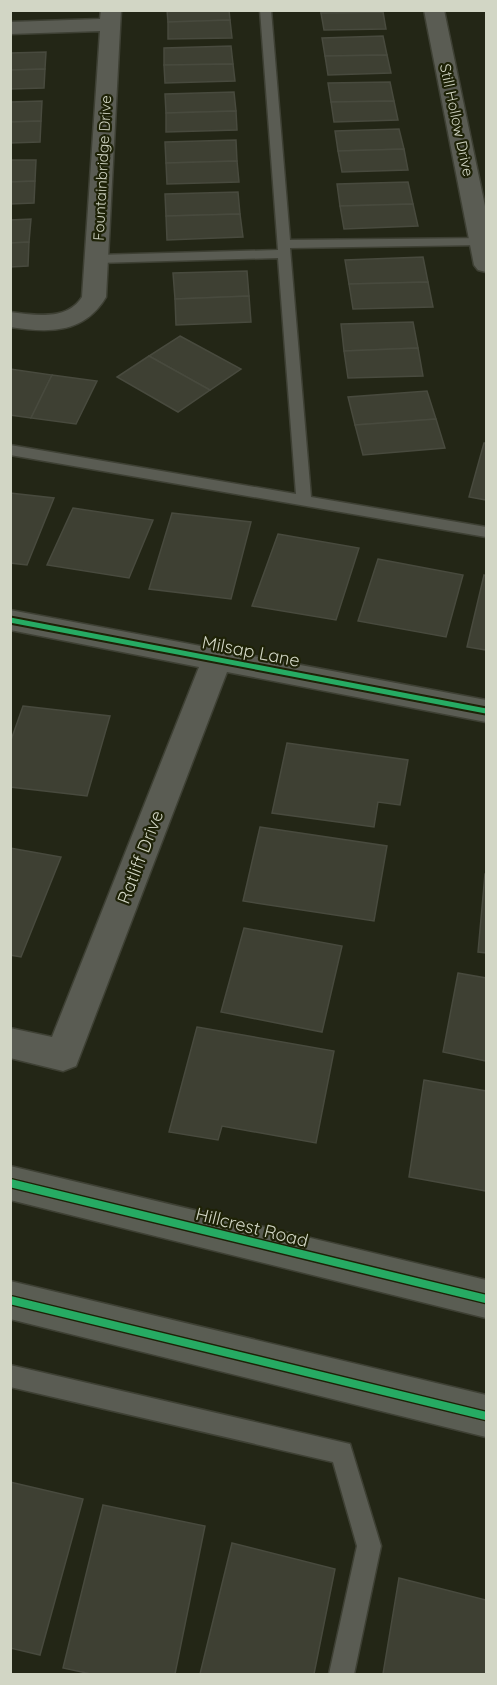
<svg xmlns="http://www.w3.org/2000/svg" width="497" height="1685" font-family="Quicksand,sans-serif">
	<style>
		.building { fill: #3e4033; stroke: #484a3e; stroke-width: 1.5 }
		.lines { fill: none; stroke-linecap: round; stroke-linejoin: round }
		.service-casing { stroke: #3e4034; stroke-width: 3 }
		.minor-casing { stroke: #3e4034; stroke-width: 3 }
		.secondary-casing { stroke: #3e4034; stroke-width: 3 }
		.service { fill: #5a5c53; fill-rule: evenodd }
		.minor { fill: #5a5c53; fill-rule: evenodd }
		.secondary { fill: #5a5d53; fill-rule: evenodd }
		.cycleway-far1-casing { stroke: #1e2207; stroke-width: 9 }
		.cycleway-casing { stroke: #1e2207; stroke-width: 11 }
		.cycleway-far1 { stroke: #26ab63; stroke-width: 5 }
		.cycleway { stroke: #26ab63; stroke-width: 8 }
		.labels { text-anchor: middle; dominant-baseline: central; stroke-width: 4.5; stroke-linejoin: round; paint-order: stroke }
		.far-street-label { font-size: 15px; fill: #d2d6c5; stroke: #1e2207 }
		.street-label { font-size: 18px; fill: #d2d6c5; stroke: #1e2207 }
	</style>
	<rect width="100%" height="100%" fill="#232616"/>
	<g class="building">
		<polygon points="167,10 229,10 230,20 168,22"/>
		<polygon points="321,10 382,10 383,12 321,13"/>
		<polygon points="383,12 386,29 324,30 321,13"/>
		<polygon points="230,20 232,38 168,39 168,22"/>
		<polygon points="383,36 387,55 325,56 322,38"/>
		<polygon points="231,46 233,64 164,65 164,48"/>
		<polygon points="46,52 45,69 10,70 10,53"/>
		<polygon points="387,55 391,73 328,75 325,56"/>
		<polygon points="233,64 235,81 165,83 164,65"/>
		<polygon points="45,69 44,88 10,89 10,70"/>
		<polygon points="390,82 394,101 331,102 328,83"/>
		<polygon points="234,92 236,111 166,113 165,94"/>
		<polygon points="42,101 41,121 10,122 10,102"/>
		<polygon points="394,101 398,120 334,122 331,102"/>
		<polygon points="236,111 237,130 166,132 166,113"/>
		<polygon points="41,121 40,142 10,143 10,122"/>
		<polygon points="399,129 404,149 338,151 335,131"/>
		<polygon points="236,140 237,161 166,163 165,142"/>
		<polygon points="404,149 408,170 342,172 338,151"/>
		<polygon points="10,160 36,160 35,181 10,182"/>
		<polygon points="237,161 239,182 167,184 166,163"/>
		<polygon points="35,181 34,203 10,204 10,182"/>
		<polygon points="408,182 413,204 340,206 337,184"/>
		<polygon points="238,192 240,214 166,216 165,194"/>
		<polygon points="413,204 418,226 344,229 340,206"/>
		<polygon points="240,214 243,237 167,240 166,216"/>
		<polygon points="31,219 29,242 10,243 10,220"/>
		<polygon points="29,242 28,266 10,267 10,243"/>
		<polygon points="423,257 428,282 349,284 345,260"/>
		<polygon points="247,271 249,296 175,299 173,273"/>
		<polygon points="428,282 433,307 353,309 349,284"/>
		<polygon points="249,296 251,322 176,325 175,299"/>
		<polygon points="413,322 418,348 344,351 341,324"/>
		<polygon points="180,336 241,369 210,390 149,356"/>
		<polygon points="418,348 423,376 348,378 344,351"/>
		<polygon points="149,356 210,390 178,412 117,377"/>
		<polygon points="10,369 52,375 31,418 10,415"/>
		<polygon points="52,375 97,381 76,424 31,418"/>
		<polygon points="427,391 436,419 355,425 348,397"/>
		<polygon points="436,419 445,448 363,455 355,425"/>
		<polygon points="484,443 486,443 486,500 469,497"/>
		<polygon points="10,493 54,498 27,565 10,563"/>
		<polygon points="73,508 153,520 129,578 47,565"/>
		<polygon points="172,513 251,522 231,599 149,589"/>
		<polygon points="278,534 359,548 336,620 252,606"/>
		<polygon points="378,559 463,575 446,637 358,621"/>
		<polygon points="484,575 486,576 486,650 467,647"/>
		<polygon points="23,706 110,716 87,796 10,787 10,743"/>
		<polygon points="287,743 408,760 400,805 378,802 374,827 272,813"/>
		<polygon points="260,827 387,846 374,921 243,901"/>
		<polygon points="10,848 61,857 21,957 10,955"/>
		<polygon points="485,874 486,874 486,953 478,952"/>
		<polygon points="244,928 342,946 322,1032 221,1012"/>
		<polygon points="458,973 486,978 486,1061 443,1052"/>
		<polygon points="197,1027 334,1051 316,1143 222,1126 218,1140 169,1132"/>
		<polygon points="424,1080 486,1091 486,1191 409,1177"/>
		<polygon points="10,1482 83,1499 40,1655 10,1648"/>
		<polygon points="103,1505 205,1526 175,1674 91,1674 63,1668"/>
		<polygon points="232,1543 335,1569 314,1674 200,1674"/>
		<polygon points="399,1578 486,1600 486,1674 383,1674"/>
	</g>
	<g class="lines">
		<g class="service-casing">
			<g id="service">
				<polygon points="260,10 271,10 290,240 486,238 486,244 482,245 290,248 311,497 486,527 486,537 10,455 10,445 296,494 278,258 97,263 90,259 97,255 278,250"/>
				<polygon points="10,1365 350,1444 381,1546 354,1674 329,1674 357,1546 333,1462 10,1387"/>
			</g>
		</g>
		<g class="minor-casing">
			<g id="minor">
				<path d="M 101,10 L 121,10 L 106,297 C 84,334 49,333 10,327 L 10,312 C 35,315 67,321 82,297 L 100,31 L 10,34 L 10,22 L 100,19 Z"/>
				<polygon points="424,10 444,10 486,211 486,272 478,270 474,265"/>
				<polygon points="10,610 486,700 486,722 227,672 76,1066 63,1071 10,1058 10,1028 52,1037 199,667 10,630"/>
			</g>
		</g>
		<g class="secondary-casing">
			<g id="secondary">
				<polygon points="10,1166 486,1280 486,1318 10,1200"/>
				<polygon points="10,1281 486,1395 486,1437 10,1319"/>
			</g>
		</g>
		<use href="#service" class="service"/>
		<use href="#minor" class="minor"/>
		<use href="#secondary" class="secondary"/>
		<g class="cycleway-far1-casing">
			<polyline id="cycleway-far1" points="10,620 486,711"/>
		</g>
		<g class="cycleway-casing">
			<g id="cycleway">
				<polyline points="10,1183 486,1299"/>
				<polyline points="10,1300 486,1416"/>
			</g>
		</g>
		<use href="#cycleway-far1" class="cycleway-far1"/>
		<use href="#cycleway" class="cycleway"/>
	</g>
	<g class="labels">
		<g class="far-street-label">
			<text transform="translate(457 120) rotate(78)">Still Hollow Drive</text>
			<text transform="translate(102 168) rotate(-87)">Fountainbridge Drive</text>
		</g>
		<g class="street-label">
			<text transform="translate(251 651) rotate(11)">Milsap Lane</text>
			<text transform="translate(140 857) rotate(-69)">Ratliff Drive</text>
			<text transform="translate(252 1227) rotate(14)">Hillcrest Road</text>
		</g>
	</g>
	<rect width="497" height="1685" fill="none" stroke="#d2d6c5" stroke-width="24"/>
</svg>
